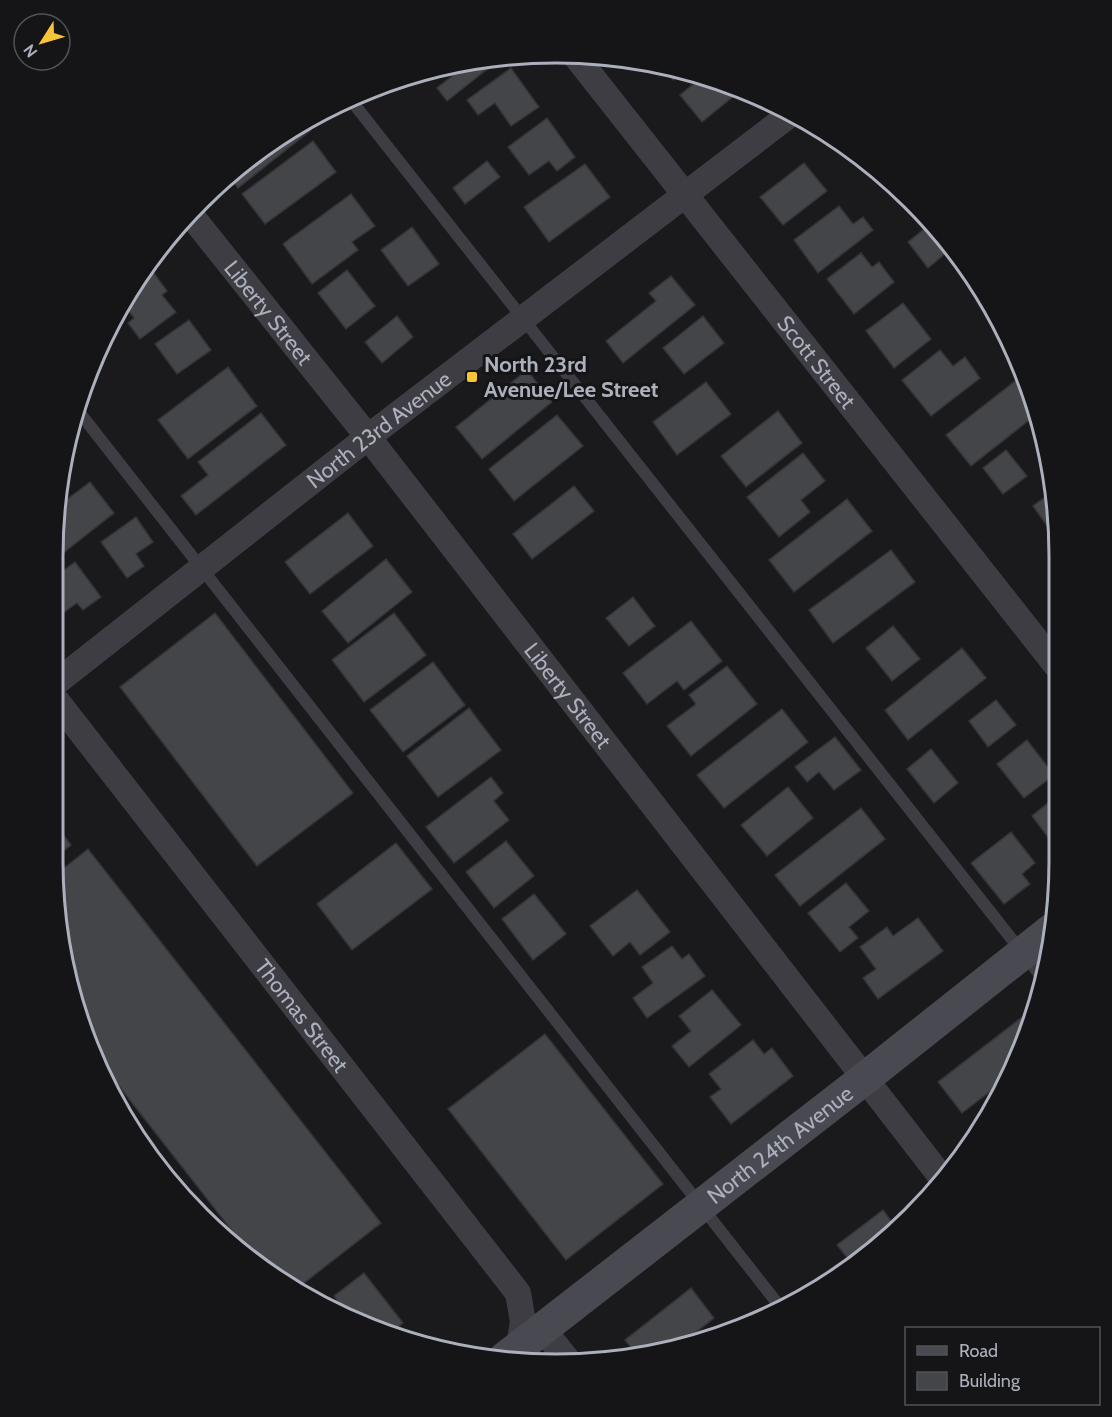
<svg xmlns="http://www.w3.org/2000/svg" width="1112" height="1417" font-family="Cabin,sans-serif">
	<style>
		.building { fill: #444549; stroke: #343438; stroke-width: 1.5 }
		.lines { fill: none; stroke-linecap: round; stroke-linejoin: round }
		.lane { stroke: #3d3d43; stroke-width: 12 }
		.street { stroke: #3d3d43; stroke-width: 26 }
		.secondary { stroke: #494a51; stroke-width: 33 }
		.poi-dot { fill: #f7c337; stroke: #151517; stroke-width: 2 }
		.labels { text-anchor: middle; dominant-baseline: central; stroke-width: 6; stroke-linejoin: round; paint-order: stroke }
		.street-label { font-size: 22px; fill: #acb0bc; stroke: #151517 }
		.poi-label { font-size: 22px; font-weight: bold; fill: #acb0bc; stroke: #151517; text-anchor: start }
		.rim { fill: none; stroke: #acb0bc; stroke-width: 3 }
	</style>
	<rect width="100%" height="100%" fill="#1a1a1c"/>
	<g class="building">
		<polygon points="490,57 499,57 500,59 447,101 437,88 465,66 462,63"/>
		<polygon points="662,66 686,70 673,80"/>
		<polygon points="511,68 539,107 511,126 495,103 478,115 467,100"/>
		<polygon points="703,76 741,90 702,122 680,95"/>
		<polygon points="547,118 575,157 557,171 549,161 529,175 508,147"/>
		<polygon points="304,120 311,130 238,188 227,175"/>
		<polygon points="313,141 336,172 265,224 242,194"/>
		<polygon points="487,161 500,177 465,204 453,188"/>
		<polygon points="804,163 827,191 783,225 760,197"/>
		<polygon points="585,164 610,197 549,242 524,207"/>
		<polygon points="351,194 375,226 352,242 358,250 312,284 283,244"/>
		<polygon points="839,206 853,224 863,217 873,230 818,273 794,240"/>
		<polygon points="933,222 952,248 928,268 908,242"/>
		<polygon points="412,227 439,264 408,286 381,250"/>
		<polygon points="861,253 872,267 879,262 894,282 854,314 827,279"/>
		<polygon points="151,269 167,291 162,295 176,312 140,339 128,323 134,318 126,307 143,276"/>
		<polygon points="347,270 375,306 346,329 318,293"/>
		<polygon points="671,276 695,305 623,363 606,341 656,301 649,293"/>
		<polygon points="903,303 931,339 894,368 866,331"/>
		<polygon points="397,316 413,337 382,363 365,342"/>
		<polygon points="703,316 724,343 684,374 663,348"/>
		<polygon points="189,320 211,350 177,374 155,344"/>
		<polygon points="940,350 953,366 965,357 980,378 931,416 902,380"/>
		<polygon points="228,367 257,406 188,459 158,420"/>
		<polygon points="527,370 552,402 482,459 456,427"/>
		<polygon points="1024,374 1033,394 1037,414 971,466 946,435"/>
		<polygon points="706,382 731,414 677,455 653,422"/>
		<polygon points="778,411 802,443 746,487 721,456"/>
		<polygon points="261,413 286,445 196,515 181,496 208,475 198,462"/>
		<polygon points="557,415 583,446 514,501 489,469"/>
		<polygon points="1006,450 1027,476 1003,494 983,468"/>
		<polygon points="803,453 825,481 801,500 810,512 779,537 747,497"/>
		<polygon points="90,482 114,513 53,561 54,523 57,507"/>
		<polygon points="574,486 594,511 532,559 513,534"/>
		<polygon points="1052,492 1058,523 1058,535 1055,537 1033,506"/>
		<polygon points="847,499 872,531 794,592 769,560"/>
		<polygon points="348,513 373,546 310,594 285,562"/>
		<polygon points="136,517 153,542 136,554 144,566 127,578 101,542"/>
		<polygon points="891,550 915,582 833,643 809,610"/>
		<polygon points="386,559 412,592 348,643 322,611"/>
		<polygon points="75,562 101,597 83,610 77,603 63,613 53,599 53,578"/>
		<polygon points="633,597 655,626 629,646 606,618"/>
		<polygon points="215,613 353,793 257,866 120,687"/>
		<polygon points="394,613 426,655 364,702 332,660"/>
		<polygon points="691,621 722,661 684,690 677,681 647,704 623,673"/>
		<polygon points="893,626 920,659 892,681 866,648"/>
		<polygon points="962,648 986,678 908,740 885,710"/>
		<polygon points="433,662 465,705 403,752 370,710"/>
		<polygon points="727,666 757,704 691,756 667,726 696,704 689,695"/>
		<polygon points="996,700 1016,725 988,747 969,721"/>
		<polygon points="469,708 501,750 438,797 407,756"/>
		<polygon points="782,709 808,742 724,808 697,775"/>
		<polygon points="835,737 861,770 834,790 819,772 807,782 795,767"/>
		<polygon points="1027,740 1054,775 1024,798 997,764"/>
		<polygon points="931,749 958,783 934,803 907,769"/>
		<polygon points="491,777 503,793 494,801 509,820 454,863 426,827"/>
		<polygon points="788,787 813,818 767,856 741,825"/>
		<polygon points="1059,794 1059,852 1032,816"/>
		<polygon points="861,808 885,839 800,906 775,875"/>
		<polygon points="53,821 71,845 53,859"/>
		<polygon points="1011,832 1035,863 1022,874 1030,884 1004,904 971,863"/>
		<polygon points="506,841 534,876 494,908 466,872"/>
		<polygon points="396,843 432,889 352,950 317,904"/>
		<polygon points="88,849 381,1223 295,1290 254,1259 97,1058 70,992 54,876"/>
		<polygon points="846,883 869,911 849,927 858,938 840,952 808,913"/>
		<polygon points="637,890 670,932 640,955 630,942 613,956 590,926"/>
		<polygon points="534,894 566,934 533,960 502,919"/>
		<polygon points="918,918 943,951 878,999 863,978 876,969 860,947 887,927 893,936"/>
		<polygon points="672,946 682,959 689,954 705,976 647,1018 633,998 653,983 642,967"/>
		<polygon points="712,990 741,1025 689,1067 672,1046 691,1031 679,1016"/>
		<polygon points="1026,1014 1031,1021 1021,1053 1009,1077 962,1113 938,1082"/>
		<polygon points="545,1034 663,1184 566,1260 448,1109"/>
		<polygon points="753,1040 764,1054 772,1048 793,1076 731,1124 710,1097 721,1089 709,1074"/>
		<polygon points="883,1210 897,1229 888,1239 853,1265 837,1245"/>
		<polygon points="364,1273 403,1323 391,1333 348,1315 334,1296"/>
		<polygon points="691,1288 714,1318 675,1349 636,1354 625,1340"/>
	</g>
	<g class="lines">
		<g class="lane">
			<polyline points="350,99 1044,980"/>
			<polyline points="76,408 781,1308"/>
		</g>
		<g class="street">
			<path id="s1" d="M 574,54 L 1059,669"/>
			<path id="s2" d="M 190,214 L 368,437 L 942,1178"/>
			<path id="s3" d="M 53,685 L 368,437 L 792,113"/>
			<path id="s4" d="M 53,696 L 518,1293 L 523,1322 L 519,1346"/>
			<polyline points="542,1328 570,1363"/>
		</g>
		<path class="secondary" id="s5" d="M 505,1358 L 864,1079 L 1053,929"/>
	</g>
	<rect class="poi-dot" x="466" y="371" width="12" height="12" rx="3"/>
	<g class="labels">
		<g class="street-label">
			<text stroke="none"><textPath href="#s2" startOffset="126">Liberty Street</textPath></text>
			<text stroke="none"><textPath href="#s1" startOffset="392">Scott Street</textPath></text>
			<text stroke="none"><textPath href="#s3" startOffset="414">North 23rd Avenue</textPath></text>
			<text stroke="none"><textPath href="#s2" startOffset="612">Liberty Street</textPath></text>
			<text stroke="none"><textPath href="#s4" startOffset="405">Thomas Street</textPath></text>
			<text stroke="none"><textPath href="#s5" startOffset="348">North 24th Avenue</textPath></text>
		</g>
		<g class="poi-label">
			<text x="484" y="364">North 23rd<tspan x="484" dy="25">Avenue/Lee Street</tspan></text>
		</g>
	</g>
	<path d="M0 0H1112V1417H0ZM556 63H556A493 493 0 0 1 1049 556V861A493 493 0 0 1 556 1354H556A493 493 0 0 1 63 861V556A493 493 0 0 1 556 63Z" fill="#151517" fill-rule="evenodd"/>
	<path class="rim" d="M556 63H556A493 493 0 0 1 1049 556V861A493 493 0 0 1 556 1354H556A493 493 0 0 1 63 861V556A493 493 0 0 1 556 63Z"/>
	<rect x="905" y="1327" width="195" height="78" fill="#151517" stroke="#515359" stroke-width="1.5"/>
	<rect x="917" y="1346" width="30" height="9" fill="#494a51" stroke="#515359" stroke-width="1.5"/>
	<text x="959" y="1357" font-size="18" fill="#acb0bc">Road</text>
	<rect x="917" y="1372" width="30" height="18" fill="#444549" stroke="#515359" stroke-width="1.5"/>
	<text x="959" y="1387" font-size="18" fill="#acb0bc">Building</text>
	<g transform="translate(42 42) rotate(233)"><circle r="28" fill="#151517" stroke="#515359" stroke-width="1.5"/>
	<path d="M0-4.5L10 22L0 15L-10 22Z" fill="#f7c337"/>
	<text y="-9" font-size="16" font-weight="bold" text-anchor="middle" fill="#acb0bc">N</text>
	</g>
</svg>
